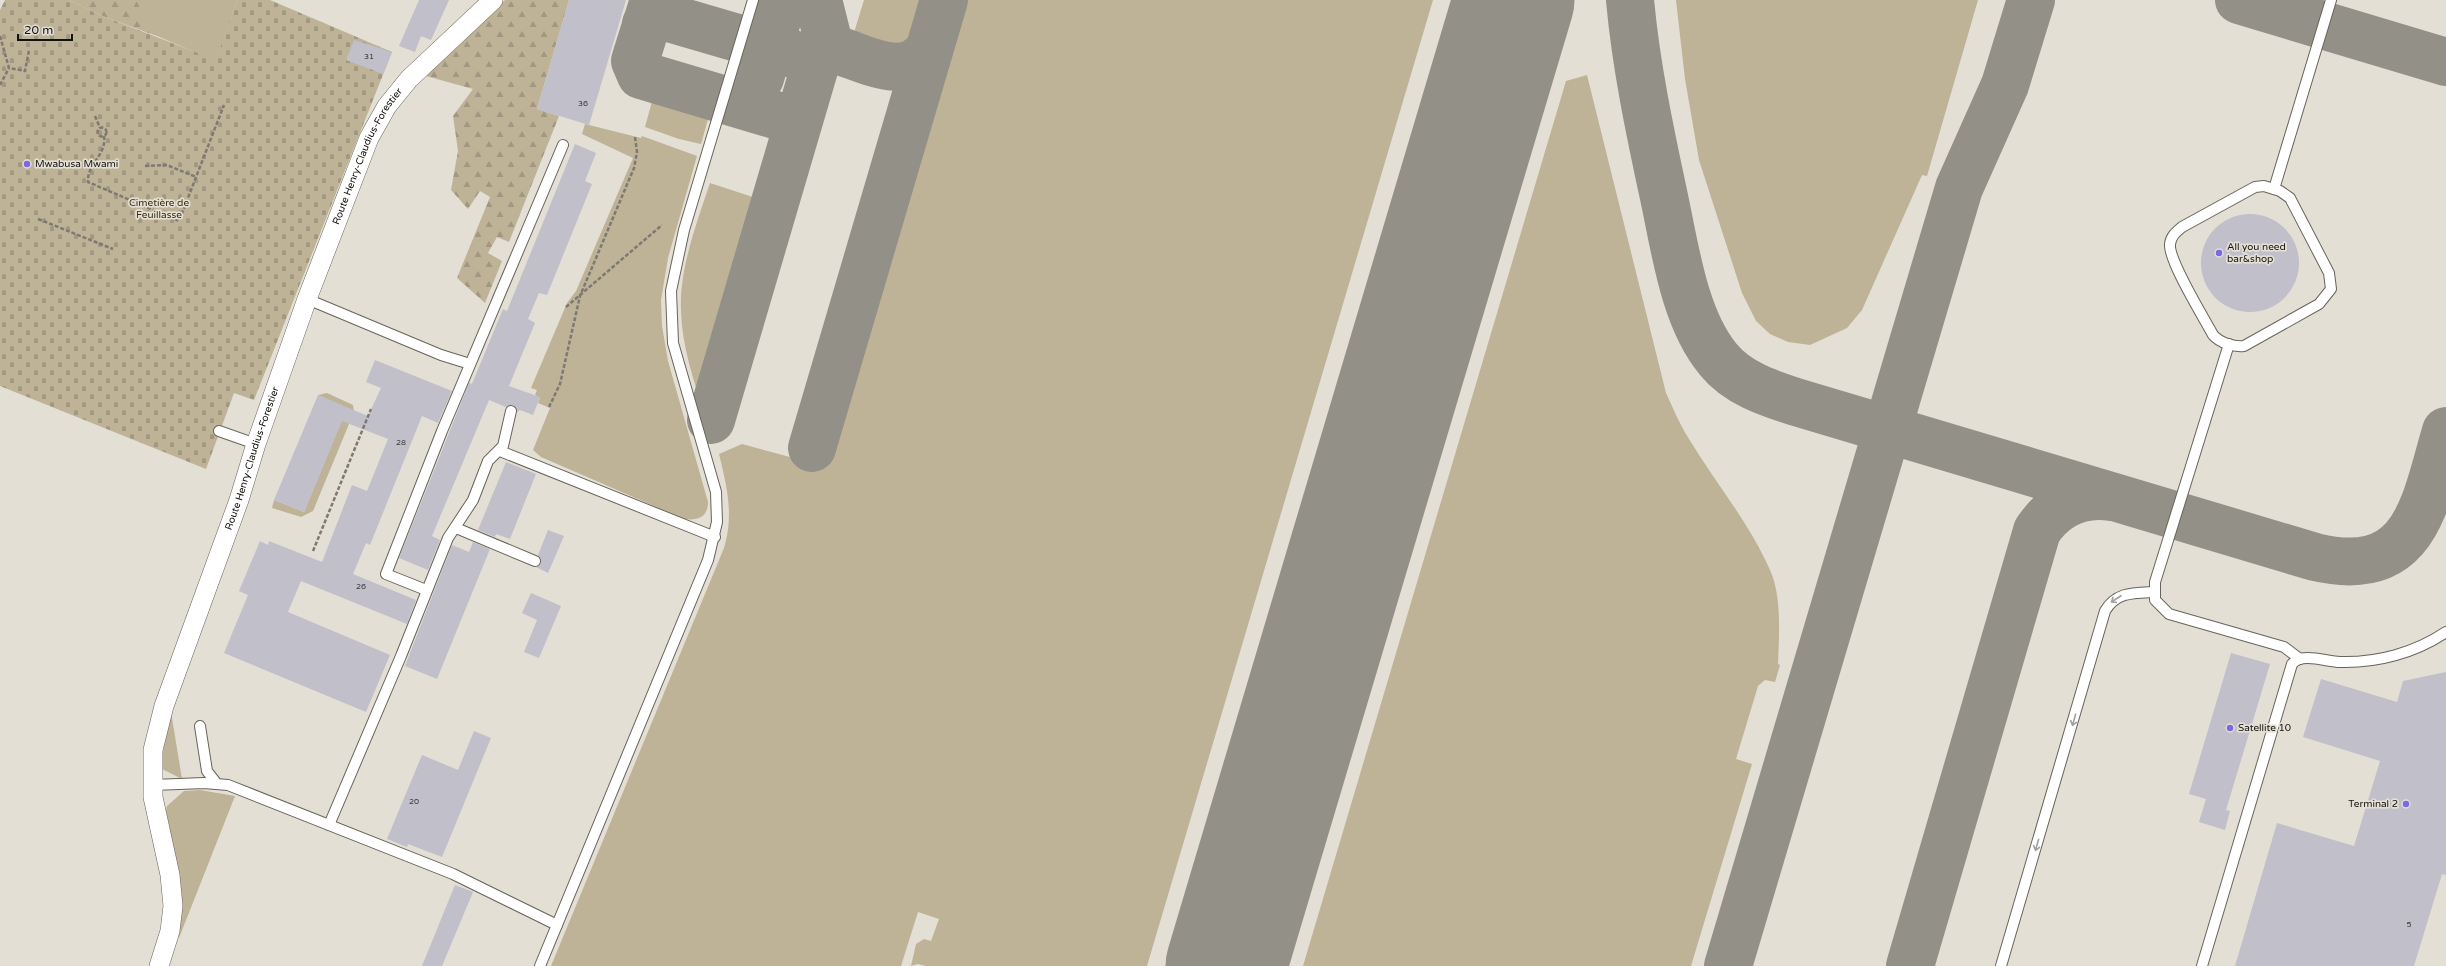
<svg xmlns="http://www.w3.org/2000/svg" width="2446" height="966" font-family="'Varela Round',sans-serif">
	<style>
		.grass { fill: #beb297 }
		.forest { fill: url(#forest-firs) }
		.cemetery { fill: url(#cemetery-stones) }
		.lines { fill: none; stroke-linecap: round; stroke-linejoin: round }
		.taxiway { stroke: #939087; stroke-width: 48 }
		.runway { stroke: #939087; stroke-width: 121 }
		.building { fill: #c0bfca }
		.lane-casing { stroke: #68645b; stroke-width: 12 }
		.street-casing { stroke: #68645b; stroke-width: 20 }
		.path { stroke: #7e7a73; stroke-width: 2.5; stroke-dasharray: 4 2; stroke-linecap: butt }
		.lane { stroke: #fff; stroke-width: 10 }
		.street { stroke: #fff; stroke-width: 19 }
		.oneway { stroke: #a1a09f }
		.poi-dot { fill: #7b68e3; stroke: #e4dfd4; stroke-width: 1.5 }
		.labels { text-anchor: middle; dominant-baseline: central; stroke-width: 3.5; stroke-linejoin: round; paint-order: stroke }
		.number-label { font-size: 8px; fill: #3f3d3d }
		.street-label { font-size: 10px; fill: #14120e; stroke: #e4dfd4 }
		.poi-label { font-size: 10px; fill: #14120e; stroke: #e4dfd4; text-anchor: start }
		.park-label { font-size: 10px; fill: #3d2d03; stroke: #e4dfd4 }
	</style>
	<defs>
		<pattern id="forest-firs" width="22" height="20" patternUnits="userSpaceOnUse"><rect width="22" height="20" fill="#beb297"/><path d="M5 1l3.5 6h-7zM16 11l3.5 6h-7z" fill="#a29881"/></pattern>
		<pattern id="cemetery-stones" width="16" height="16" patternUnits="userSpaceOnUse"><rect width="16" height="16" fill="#beb297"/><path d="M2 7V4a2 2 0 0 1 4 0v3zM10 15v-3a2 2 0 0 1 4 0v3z" fill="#a29881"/></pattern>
	</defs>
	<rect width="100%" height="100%" fill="#e4dfd4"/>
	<g class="grass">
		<polygon points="136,0 237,0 216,61 150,33 143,26"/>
		<path d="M 864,0 L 937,0 C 927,34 927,66 882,52 C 870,48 861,47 853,36 Z"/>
		<path d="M 955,0 L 1433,0 L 1147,966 L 926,966 L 918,964 L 911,966 L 916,944 L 924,939 L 931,941 L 939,919 L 918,912 L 901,966 L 551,966 L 724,548 C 734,515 727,487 719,454 L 742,444 L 816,464 Z"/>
		<polygon points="1676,0 1978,0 1927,176 1922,175 1862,310 1847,328 1810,345 1788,342 1770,334 1756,321 1742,293 1699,160 1685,79"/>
		<path d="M 1587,75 L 1666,393 C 1673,408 1680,425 1689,439 C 1715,482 1750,524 1770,570 C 1782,596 1779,636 1778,664 L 1780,665 L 1775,682 L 1765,680 L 1758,686 L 1736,759 L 1752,764 L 1691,966 L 1303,966 L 1566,81 Z"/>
		<polygon points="654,94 710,112 701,144 679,139 645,127"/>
		<path d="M 585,124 L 641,138 L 642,136 L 697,156 L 668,258 L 661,300 L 662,326 L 668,361 L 708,502 C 708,517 698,521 684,519 L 541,457 L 533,450 L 550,408 L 538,403 L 540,398 L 535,395 L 537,390 L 531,388 L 567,303 L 576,291 L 633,158 L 582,134 Z"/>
		<path d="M 710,183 L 762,200 L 754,227 L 763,231 L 705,415 C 694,382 682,347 681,311 C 679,269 697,222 710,183 Z"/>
		<polygon points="327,393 353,405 354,412 313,511 301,517 272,508 274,500 304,512 347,408 318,395"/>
		<polygon points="171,712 182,779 160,768"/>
		<polygon points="200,790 235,796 179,938 182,895 166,810 167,806 184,791"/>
	</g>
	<g class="forest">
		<path d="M 69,0 L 136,0 C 146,16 136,28 159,37 L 100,15 Z"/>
		<polygon points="505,0 569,0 537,109 559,116 509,242 497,237 488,253 502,261 485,303 457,278 490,197 480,191 468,209 451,190 458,151 453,116 473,89 426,76"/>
	</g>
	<polygon class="cemetery" points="5,0 69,0 100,15 216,60 237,0 270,0 392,52 254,400 234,393 206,469 0,386 0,10"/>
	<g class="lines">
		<g class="taxiway">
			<polyline points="654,0 635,61 641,75 782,117 794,117 802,109"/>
			<polyline points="818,0 829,44 837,50"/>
			<path d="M 1630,0 C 1636,66 1650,132 1664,197 C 1675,248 1684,318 1718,359 C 1737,383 1768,393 1796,402 L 2315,557 C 2416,581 2424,506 2446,431"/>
			<polyline points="2239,0 2446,62"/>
			<polyline points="646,24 662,16 810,59 818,56"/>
			<polyline points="760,78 783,0"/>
			<path d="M 711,420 L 818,56 L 829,50 L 837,50 C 869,60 905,82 929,50"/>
			<polyline points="812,448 944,0"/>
			<polyline points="1728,966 1959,188 2005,85 2031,0"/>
			<path d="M 1910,966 L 2037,531 C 2054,505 2080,492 2112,497"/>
		</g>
		<polyline class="runway" points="1226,966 1514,0"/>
	</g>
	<g class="building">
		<polygon points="419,0 449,0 431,40 421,36 415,52 399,46"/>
		<polygon points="569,0 626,0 589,125 537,109"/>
		<polygon points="354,40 392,52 383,74 346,60"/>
		<polygon points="575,144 596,153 585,181 592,184 547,295 539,293 528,319 535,323 509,386 540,397 533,415 520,410 517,412 513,405 506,407 489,400 432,536 440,540 428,570 399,558 469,383 472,384 503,309 507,311"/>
		<circle cx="2250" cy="263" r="49"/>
		<polygon points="375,360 452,391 438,423 422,416 370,545 366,543 353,574 416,600 407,624 301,581 288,612 390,655 366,712 224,653 248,595 239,591 260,541 268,545 269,541 322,562 352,485 367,491 388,439 342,421 304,512 274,500 318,395 368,416 381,388 366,382"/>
		<polygon points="506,462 536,474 510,539 496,534 495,537 478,530"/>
		<polygon points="548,530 564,536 548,573 536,567 541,563 538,555"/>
		<polygon points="473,542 490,549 437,679 405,666 452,545 469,552"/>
		<polygon points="531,593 561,606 539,658 524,652 537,620 522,613"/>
		<polygon points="2231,653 2270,664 2226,810 2230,811 2225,830 2199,822 2206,799 2189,794"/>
		<polygon points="2446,672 2446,875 2442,874 2414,966 2235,966 2277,823 2354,846 2380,761 2303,737 2321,679 2397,702 2403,681"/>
		<polygon points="474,731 491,738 442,857 408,844 407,847 387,839 422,755 458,770"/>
		<polygon points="455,885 473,892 442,966 422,966"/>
	</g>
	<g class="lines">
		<g class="lane-casing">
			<g id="lane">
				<path d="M 2264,186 L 2280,191 L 2290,198 L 2329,273 L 2331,289 L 2319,304 L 2244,346 C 2234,347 2220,343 2213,335 C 2204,318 2168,260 2170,244 C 2171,236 2176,232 2182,227 L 2255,187 Z"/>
				<polyline points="2274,189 2331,0"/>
				<polyline points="307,299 441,355 470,364"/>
				<polyline points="2229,344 2155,582 2155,600 2169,614 2284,647 2300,659"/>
				<polyline points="219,431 256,444"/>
				<polyline points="500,451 715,537"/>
				<polyline points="456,528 535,561"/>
				<polyline points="426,590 386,574 442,431 563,145"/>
				<polyline points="200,726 207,771 217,784"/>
				<polyline points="153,785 204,783 228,785 453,874 557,925"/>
				<polyline points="329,825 401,656 448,538 473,500 488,461 503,446 511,411"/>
				<polyline points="540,966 708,560 717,522 716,492 673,343 671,291 684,230 753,0"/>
				<path d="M 2001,966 L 2105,611 C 2116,592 2133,593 2154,592"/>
				<path d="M 2202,966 L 2292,664 C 2302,652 2327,662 2340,662 C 2377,663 2415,653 2446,632"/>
			</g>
		</g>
		<g class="street-casing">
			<g id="street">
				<path id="s1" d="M 159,966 L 170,931 L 173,906 L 170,875 L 153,797 L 153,750 L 164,706 L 239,500 L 256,444 L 307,299 L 369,138 L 387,106 L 409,79 L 493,0"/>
			</g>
		</g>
		<g class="path">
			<polyline points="0,36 9,68 25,71 29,50"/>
			<polyline points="0,85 9,68"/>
			<polyline points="95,116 100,128"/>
			<circle cx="102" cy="132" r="4.5"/>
			<path d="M 104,136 C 107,155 87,163 88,182 L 179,221 L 224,105"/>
			<polyline points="145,166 167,165 196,177"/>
			<polyline points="38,219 113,249"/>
			<polyline points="566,307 662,225"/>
			<polyline points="549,407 560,384 580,296 634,168 637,152 635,137"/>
			<polyline points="313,551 371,409"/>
		</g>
		<use href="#lane" class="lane"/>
		<use href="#street" class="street"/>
	</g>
	<defs><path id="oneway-shaft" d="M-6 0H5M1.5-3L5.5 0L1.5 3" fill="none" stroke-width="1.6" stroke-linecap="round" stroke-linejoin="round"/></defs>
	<g class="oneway">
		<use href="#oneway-shaft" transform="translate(2116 599) rotate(147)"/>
		<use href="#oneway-shaft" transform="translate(2074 720) rotate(106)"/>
		<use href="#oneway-shaft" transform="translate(2037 845) rotate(106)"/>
	</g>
	<g class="poi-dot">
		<circle cx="27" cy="164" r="4"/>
		<circle cx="2219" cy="253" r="4"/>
		<circle cx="2230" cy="728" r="4"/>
		<circle cx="2406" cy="804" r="4"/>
	</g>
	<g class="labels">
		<g class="number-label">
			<text x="369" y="56">31</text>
			<text x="583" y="103">36</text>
			<text x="401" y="442">28</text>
			<text x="361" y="586">26</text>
			<text x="414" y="801">20</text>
			<text x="2409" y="924">5</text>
		</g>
		<g class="street-label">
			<text stroke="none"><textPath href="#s1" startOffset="852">Route Henry-Claudius-Forestier</textPath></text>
			<text stroke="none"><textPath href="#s1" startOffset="528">Route Henry-Claudius-Forestier</textPath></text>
		</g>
		<g class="poi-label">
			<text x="35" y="164">Mwabusa Mwami</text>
			<text x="2227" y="247">All you need<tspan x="2227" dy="12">bar&amp;shop</tspan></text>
			<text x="2238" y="728">Satellite 10</text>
			<text x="2398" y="804" text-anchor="end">Terminal 2</text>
		</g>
		<g class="park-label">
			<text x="159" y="203">Cimetière de<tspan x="159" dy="12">Feuillasse</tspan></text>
		</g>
	</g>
	<path d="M18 34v6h54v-6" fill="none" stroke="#14120e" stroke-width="2"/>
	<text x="24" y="34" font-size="12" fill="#14120e" stroke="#e4dfd4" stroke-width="3" paint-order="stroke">20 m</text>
</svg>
